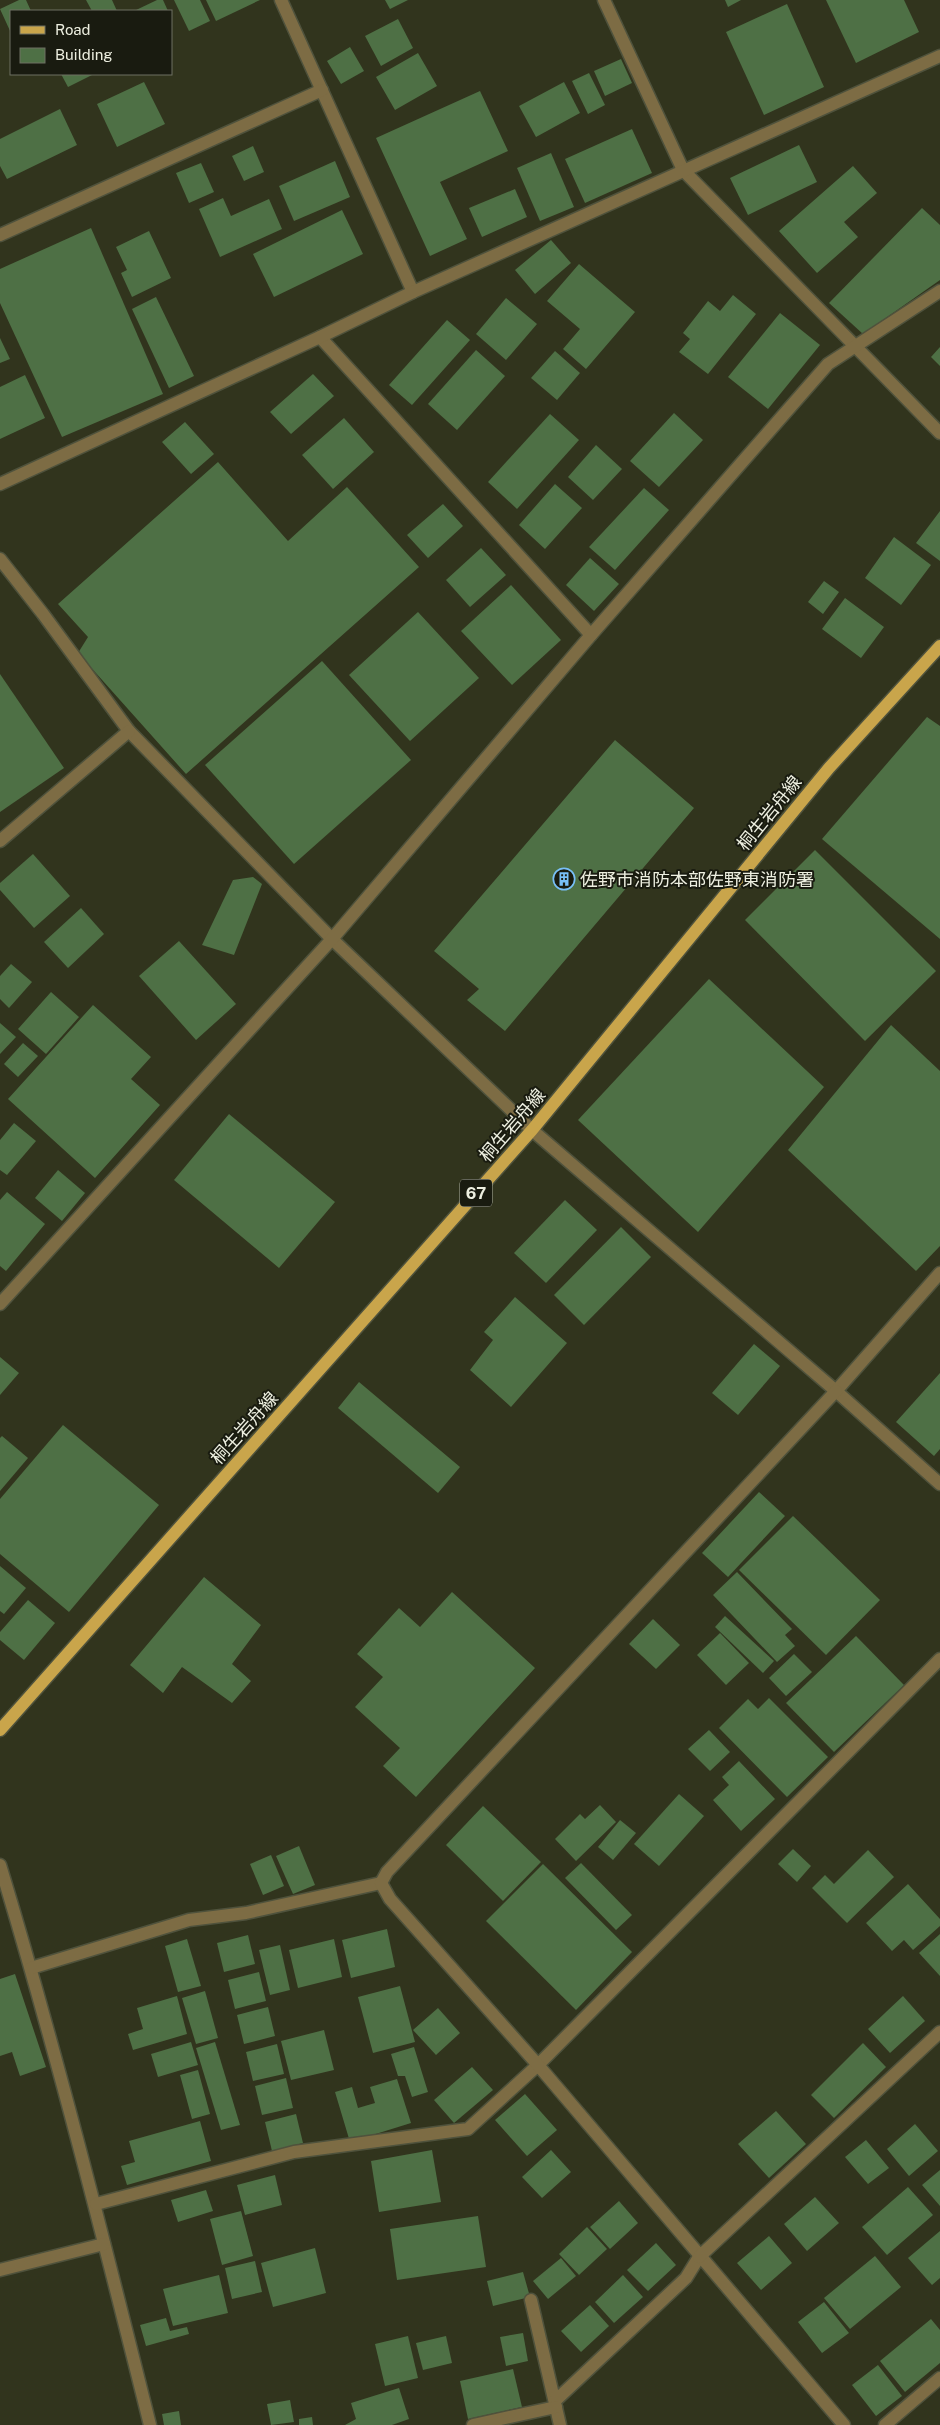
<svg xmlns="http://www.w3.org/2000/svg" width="940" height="2425" font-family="'Public Sans','Noto Sans JP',sans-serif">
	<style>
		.building { fill: #4e7045 }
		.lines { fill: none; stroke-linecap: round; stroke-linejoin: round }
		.minor-casing { stroke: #4f523c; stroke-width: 15 }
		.tertiary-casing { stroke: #4f523c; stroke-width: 15 }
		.primary-casing { stroke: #4f523c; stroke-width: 15 }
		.minor { stroke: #7d6c44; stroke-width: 12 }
		.tertiary { stroke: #7d6c44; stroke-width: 12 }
		.primary { stroke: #c9a54b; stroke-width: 12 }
		.labels { text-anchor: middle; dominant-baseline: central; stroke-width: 4; stroke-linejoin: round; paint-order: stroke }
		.shield { fill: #191b10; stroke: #adafa2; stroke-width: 1 }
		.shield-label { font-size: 16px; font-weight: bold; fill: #edefe0 }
		.street-label { font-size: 18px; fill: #edefe0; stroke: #191b10 }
		.poi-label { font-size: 18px; fill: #edefe0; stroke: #191b10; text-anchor: start }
	</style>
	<rect width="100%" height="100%" fill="#31341d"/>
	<g class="building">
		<polygon points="19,0 26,0 31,11 11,11 11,33 0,9"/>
		<polygon points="86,0 112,0 117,11 92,11"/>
		<polygon points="157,0 163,0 168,11 134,11"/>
		<polygon points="174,0 200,0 210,21 189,31"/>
		<polygon points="206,0 260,0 216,21"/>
		<polygon points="385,0 408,0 390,9"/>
		<polygon points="725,0 741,0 728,7"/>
		<polygon points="826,0 904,0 919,32 856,63"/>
		<polygon points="787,4 824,87 764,115 726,32"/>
		<polygon points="398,19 413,48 381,66 365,36"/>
		<polygon points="350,47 364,71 341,84 327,61"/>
		<polygon points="418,53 437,86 395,110 376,77"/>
		<polygon points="621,59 632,83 605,96 594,71"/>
		<polygon points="589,73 605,105 588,114 572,81"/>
		<polygon points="61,74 94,74 68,87"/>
		<polygon points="144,82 165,124 117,147 97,104"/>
		<polygon points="564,82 580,113 536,137 519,106"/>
		<polygon points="480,91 508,151 440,182 467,239 430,256 376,138"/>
		<polygon points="60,109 77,145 7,179 0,166 0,139"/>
		<polygon points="632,129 652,173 585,203 565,159"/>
		<polygon points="799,145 817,182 748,215 730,178"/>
		<polygon points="253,146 264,172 244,181 232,156"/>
		<polygon points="551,153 574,207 540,221 517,168"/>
		<polygon points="335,161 350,197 294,221 279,186"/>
		<polygon points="201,163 214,192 189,203 176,173"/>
		<polygon points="853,166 877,193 844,222 858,237 817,273 779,231"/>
		<polygon points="515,189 527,217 482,237 469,208"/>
		<polygon points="223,198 231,216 269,199 282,229 220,257 199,209"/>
		<polygon points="922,208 940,225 940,280 863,334 829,303"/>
		<polygon points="342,210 363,254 274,297 253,254"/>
		<polygon points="91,228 163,394 62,437 0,303 0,269"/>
		<polygon points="149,231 171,278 132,297 121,273 127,270 116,247"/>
		<polygon points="551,240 571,263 535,294 515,270"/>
		<polygon points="579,264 635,312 586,369 563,349 580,329 547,301"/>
		<polygon points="733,295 756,314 708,374 679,352 690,339 683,333 708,301 720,311"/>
		<polygon points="156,297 194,376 169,388 132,309"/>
		<polygon points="506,298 537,324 506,360 476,334"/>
		<polygon points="780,313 820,345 768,409 728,377"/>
		<polygon points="447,320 470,340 412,405 389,385"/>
		<polygon points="0,338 10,359 0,363"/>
		<polygon points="940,347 940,366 931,357"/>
		<polygon points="476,350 505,376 457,430 428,404"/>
		<polygon points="555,351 580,373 557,400 531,378"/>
		<polygon points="313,374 334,396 291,434 270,412"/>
		<polygon points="25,375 45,418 0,439 0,387"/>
		<polygon points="674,413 703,440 659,487 630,461"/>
		<polygon points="550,414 579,440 517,509 488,482"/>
		<polygon points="344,418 374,452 333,489 302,455"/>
		<polygon points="185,422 214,454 191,474 162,442"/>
		<polygon points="596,445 622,469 593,500 568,477"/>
		<polygon points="218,462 288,541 347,487 419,567 186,774 78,653 88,637 58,604"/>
		<polygon points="555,484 582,508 545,549 519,525"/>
		<polygon points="644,488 669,510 615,570 589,547"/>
		<polygon points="443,504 463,526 428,558 407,535"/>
		<polygon points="940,511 940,561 916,543"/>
		<polygon points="894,537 931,565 901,605 865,578"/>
		<polygon points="481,548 506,575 470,607 446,580"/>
		<polygon points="590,558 619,584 594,611 566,585"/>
		<polygon points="824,581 839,592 823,614 808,602"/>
		<polygon points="511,585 561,640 512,685 461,631"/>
		<polygon points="845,598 884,627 861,658 822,629"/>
		<polygon points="418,612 479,678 410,741 349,675"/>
		<polygon points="322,661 411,760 294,864 205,765"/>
		<polygon points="0,674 64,768 0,812"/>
		<polygon points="927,717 940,726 940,939 822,839"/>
		<polygon points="615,740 694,808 505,1031 467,1000 479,989 434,951"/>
		<polygon points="815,850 936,971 865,1041 745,920"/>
		<polygon points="33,854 70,896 34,928 0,890 0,883"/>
		<polygon points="253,877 262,884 234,955 202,945 233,880"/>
		<polygon points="81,908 104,934 68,968 44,942"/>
		<polygon points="179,941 236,1004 196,1040 139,976"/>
		<polygon points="11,964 32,982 9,1008 0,999 0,976"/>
		<polygon points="709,979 824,1087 698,1232 578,1120"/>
		<polygon points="51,992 79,1017 46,1054 18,1029"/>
		<polygon points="93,1005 151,1057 131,1079 160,1105 95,1178 8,1099"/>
		<polygon points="0,1023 16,1037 0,1054"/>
		<polygon points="891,1025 940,1071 940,1246 916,1271 788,1150"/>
		<polygon points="23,1043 38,1056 18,1077 4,1064"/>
		<polygon points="229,1114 335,1202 279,1268 174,1180"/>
		<polygon points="14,1123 36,1141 7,1175 0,1170 0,1140"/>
		<polygon points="58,1170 85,1193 62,1221 35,1198"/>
		<polygon points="7,1192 45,1224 6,1271 0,1266 0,1200"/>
		<polygon points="565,1200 597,1230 546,1283 514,1253"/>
		<polygon points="621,1227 651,1257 584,1325 554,1295"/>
		<polygon points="515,1297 567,1343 511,1407 470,1370 493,1340 484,1332"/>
		<polygon points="754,1344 780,1366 738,1415 712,1393"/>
		<polygon points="0,1357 19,1373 0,1395"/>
		<polygon points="940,1373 940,1449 934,1456 896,1422"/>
		<polygon points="359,1382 460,1467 438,1493 338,1408"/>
		<polygon points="63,1425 159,1505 69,1612 0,1554 0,1499"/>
		<polygon points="2,1436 28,1458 0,1491 0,1438"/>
		<polygon points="759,1492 785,1516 728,1577 702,1553"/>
		<polygon points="793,1516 880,1600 826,1655 739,1570"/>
		<polygon points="0,1566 26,1588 4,1614 0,1611"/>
		<polygon points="737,1572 792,1629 785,1635 795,1646 777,1662 713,1595"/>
		<polygon points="204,1577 261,1625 232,1664 251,1681 232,1703 182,1667 163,1693 130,1665"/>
		<polygon points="452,1592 535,1668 416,1797 383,1766 400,1748 355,1707 383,1677 357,1654 399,1608 420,1627"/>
		<polygon points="28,1600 55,1623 24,1660 0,1640 0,1632"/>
		<polygon points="725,1616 774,1661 763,1673 715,1627"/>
		<polygon points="653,1619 680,1645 656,1669 629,1644"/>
		<polygon points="720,1633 749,1663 726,1685 697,1655"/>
		<polygon points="856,1636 904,1685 834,1752 786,1703"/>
		<polygon points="794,1654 812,1672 786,1696 769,1678"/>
		<polygon points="769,1698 828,1757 787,1797 719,1728 748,1699 758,1709"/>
		<polygon points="709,1730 730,1752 710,1771 688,1749"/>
		<polygon points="739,1761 775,1799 741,1831 713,1800 729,1785 722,1777"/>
		<polygon points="679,1794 704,1816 659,1866 634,1844"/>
		<polygon points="600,1805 616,1822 576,1861 555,1839 580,1814 585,1819"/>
		<polygon points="483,1806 541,1862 503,1901 446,1845"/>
		<polygon points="620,1820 636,1833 613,1860 598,1847"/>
		<polygon points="299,1846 315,1885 293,1894 276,1856"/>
		<polygon points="793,1849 811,1866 797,1882 778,1864"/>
		<polygon points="868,1850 894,1877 847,1923 812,1888 825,1875 834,1884"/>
		<polygon points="271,1855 284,1886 263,1895 250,1864"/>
		<polygon points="581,1863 632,1915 616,1930 565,1878"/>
		<polygon points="543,1864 632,1952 576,2010 486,1921"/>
		<polygon points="908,1884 940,1919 940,1926 913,1950 904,1940 892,1951 866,1923"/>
		<polygon points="387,1929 395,1967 351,1978 342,1940"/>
		<polygon points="940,1934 940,1976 919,1953"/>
		<polygon points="248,1935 255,1964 224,1972 217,1943"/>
		<polygon points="187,1939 201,1986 178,1992 165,1946"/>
		<polygon points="334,1939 342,1977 298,1988 289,1950"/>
		<polygon points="280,1945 290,1990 270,1995 259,1950"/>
		<polygon points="259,1972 266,2001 235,2009 228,1980"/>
		<polygon points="15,1974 46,2067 20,2076 12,2052 0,2056 0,1979"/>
		<polygon points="400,1986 415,2042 373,2053 358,1997"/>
		<polygon points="205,1991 218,2038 196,2044 182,1998"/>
		<polygon points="177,1996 187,2034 133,2050 128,2034 143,2029 137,2008"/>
		<polygon points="903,1996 925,2021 890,2053 868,2029"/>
		<polygon points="268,2007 275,2036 244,2044 237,2015"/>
		<polygon points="438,2008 460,2033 436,2055 413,2030"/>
		<polygon points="324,2030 334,2070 291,2080 281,2041"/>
		<polygon points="191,2042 198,2065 158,2077 151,2054"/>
		<polygon points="215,2042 240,2125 221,2130 196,2048"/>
		<polygon points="863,2043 886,2067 834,2118 811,2095"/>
		<polygon points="277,2044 284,2074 253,2081 246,2052"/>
		<polygon points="414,2047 428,2092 412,2097 405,2076 398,2076 391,2054"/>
		<polygon points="472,2067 493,2090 454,2123 434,2100"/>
		<polygon points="198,2070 210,2114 192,2119 180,2075"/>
		<polygon points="286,2078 293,2108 262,2115 255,2086"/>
		<polygon points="397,2079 411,2123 350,2142 335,2092 352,2087 358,2108 375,2103 370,2087"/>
		<polygon points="525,2094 557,2130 527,2156 495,2120"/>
		<polygon points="776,2111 806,2144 769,2178 738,2144"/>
		<polygon points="296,2114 303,2143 272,2151 265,2122"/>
		<polygon points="200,2121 211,2161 127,2185 121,2166 135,2162 129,2141"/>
		<polygon points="915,2124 938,2151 909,2176 887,2149"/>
		<polygon points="866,2140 889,2168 868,2184 845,2157"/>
		<polygon points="432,2150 441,2202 379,2212 371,2161"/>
		<polygon points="551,2150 571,2172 542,2198 522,2177"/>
		<polygon points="940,2170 940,2206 922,2185"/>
		<polygon points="275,2175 282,2205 245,2215 237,2185"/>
		<polygon points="908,2187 933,2215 887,2255 862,2227"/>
		<polygon points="206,2190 213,2211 178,2222 171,2200"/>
		<polygon points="815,2197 839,2223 807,2251 784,2224"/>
		<polygon points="619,2201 638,2223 610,2249 590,2227"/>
		<polygon points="241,2211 253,2256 222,2265 210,2219"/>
		<polygon points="478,2216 486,2267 397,2280 390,2229"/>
		<polygon points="587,2227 607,2249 579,2275 559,2254"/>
		<polygon points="940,2231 940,2278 932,2285 908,2258"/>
		<polygon points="769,2236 792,2263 761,2290 737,2263"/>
		<polygon points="656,2243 676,2265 648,2291 627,2270"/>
		<polygon points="315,2248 326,2293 273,2307 261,2263"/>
		<polygon points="875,2256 901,2287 850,2329 824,2298"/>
		<polygon points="561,2258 576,2276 548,2299 533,2281"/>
		<polygon points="255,2261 262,2292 232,2299 225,2268"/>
		<polygon points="523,2272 530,2297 493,2306 487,2281"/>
		<polygon points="219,2275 228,2313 173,2326 163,2289"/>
		<polygon points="623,2275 643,2297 614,2323 595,2302"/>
		<polygon points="824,2302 849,2333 822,2353 798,2322"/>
		<polygon points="590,2305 609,2326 581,2352 561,2331"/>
		<polygon points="166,2318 170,2331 187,2327 189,2334 146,2346 140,2325"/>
		<polygon points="931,2319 940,2330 940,2363 905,2392 880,2361"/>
		<polygon points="523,2333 528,2361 506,2366 500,2337"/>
		<polygon points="408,2336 418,2378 385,2386 375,2344"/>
		<polygon points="446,2336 452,2363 423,2370 416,2343"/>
		<polygon points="878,2365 902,2396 876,2416 852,2385"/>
		<polygon points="513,2369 522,2407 468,2419 460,2381"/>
		<polygon points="399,2388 409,2419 392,2425 345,2425 356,2419 351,2403"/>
		<polygon points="290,2400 294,2422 271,2425 267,2404"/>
		<polygon points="179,2411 181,2425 164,2425 162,2414"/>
		<polygon points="312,2417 313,2425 299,2425 299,2419"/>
	</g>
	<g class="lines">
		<g class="minor-casing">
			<g id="minor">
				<polyline points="281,0 413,292"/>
				<polyline points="604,0 683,170 940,433"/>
				<polyline points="0,235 322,90"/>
				<polyline points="320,337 591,635"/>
				<polyline points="0,484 320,337 413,292 940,56"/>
				<polyline points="0,559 43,614 129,731 332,939 532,1130 836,1391 940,1484"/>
				<polyline points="0,841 129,731"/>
				<polyline points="0,1304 332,939 591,635 828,364 940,291"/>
				<polyline points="836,1391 940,1273"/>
				<path d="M 0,1865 C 56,2050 103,2237 150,2425"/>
				<polyline points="31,1968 189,1920 246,1913 381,1883"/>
				<polyline points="96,2204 294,2152 468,2129 538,2065 940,1659"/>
				<polyline points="531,2300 560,2425"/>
				<polyline points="555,2401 686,2278 699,2257"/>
				<polyline points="473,2425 556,2407"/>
			</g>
		</g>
		<g class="tertiary-casing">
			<g id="tertiary">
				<polyline points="836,1391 387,1872 381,1883 390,1899 538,2065 844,2425"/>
				<polyline points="699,2257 940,2032"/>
				<polyline points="0,2270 104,2244"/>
				<polyline points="885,2425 940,2378"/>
			</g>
		</g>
		<g class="primary-casing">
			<polyline id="primary" points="0,1730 532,1130 829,768 940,646"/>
		</g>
		<use href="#minor" class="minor"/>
		<use href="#tertiary" class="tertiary"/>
		<use href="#primary" class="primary"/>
	</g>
	<defs>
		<g id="building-ring" transform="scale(1.125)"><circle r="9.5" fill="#191b10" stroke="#78bff7" stroke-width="1.5"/><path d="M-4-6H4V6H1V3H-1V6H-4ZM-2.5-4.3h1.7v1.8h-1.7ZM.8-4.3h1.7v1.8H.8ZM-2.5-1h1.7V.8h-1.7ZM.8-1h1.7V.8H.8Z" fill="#78bff7"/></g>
	</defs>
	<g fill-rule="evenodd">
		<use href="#building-ring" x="564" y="879"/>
	</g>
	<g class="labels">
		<rect class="shield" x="460" y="1179.5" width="32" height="27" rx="4"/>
		<g class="shield-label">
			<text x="476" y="1193">67</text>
		</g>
		<g class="street-label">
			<text transform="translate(769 813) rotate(-51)">桐生岩舟線</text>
			<text transform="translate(512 1125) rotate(-49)">桐生岩舟線</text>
			<text transform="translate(244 1428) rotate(-48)">桐生岩舟線</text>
		</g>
		<g class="poi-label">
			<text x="580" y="879">佐野市消防本部佐野東消防署</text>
		</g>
	</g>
	<rect x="10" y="10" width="162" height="65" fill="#191b10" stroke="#6e7063"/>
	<rect x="20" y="26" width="25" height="8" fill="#c9a54b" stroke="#6e7063"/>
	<text x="55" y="35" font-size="15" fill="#edefe0">Road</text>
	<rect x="20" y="48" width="25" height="15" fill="#4e7045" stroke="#6e7063"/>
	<text x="55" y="60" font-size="15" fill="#edefe0">Building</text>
</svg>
